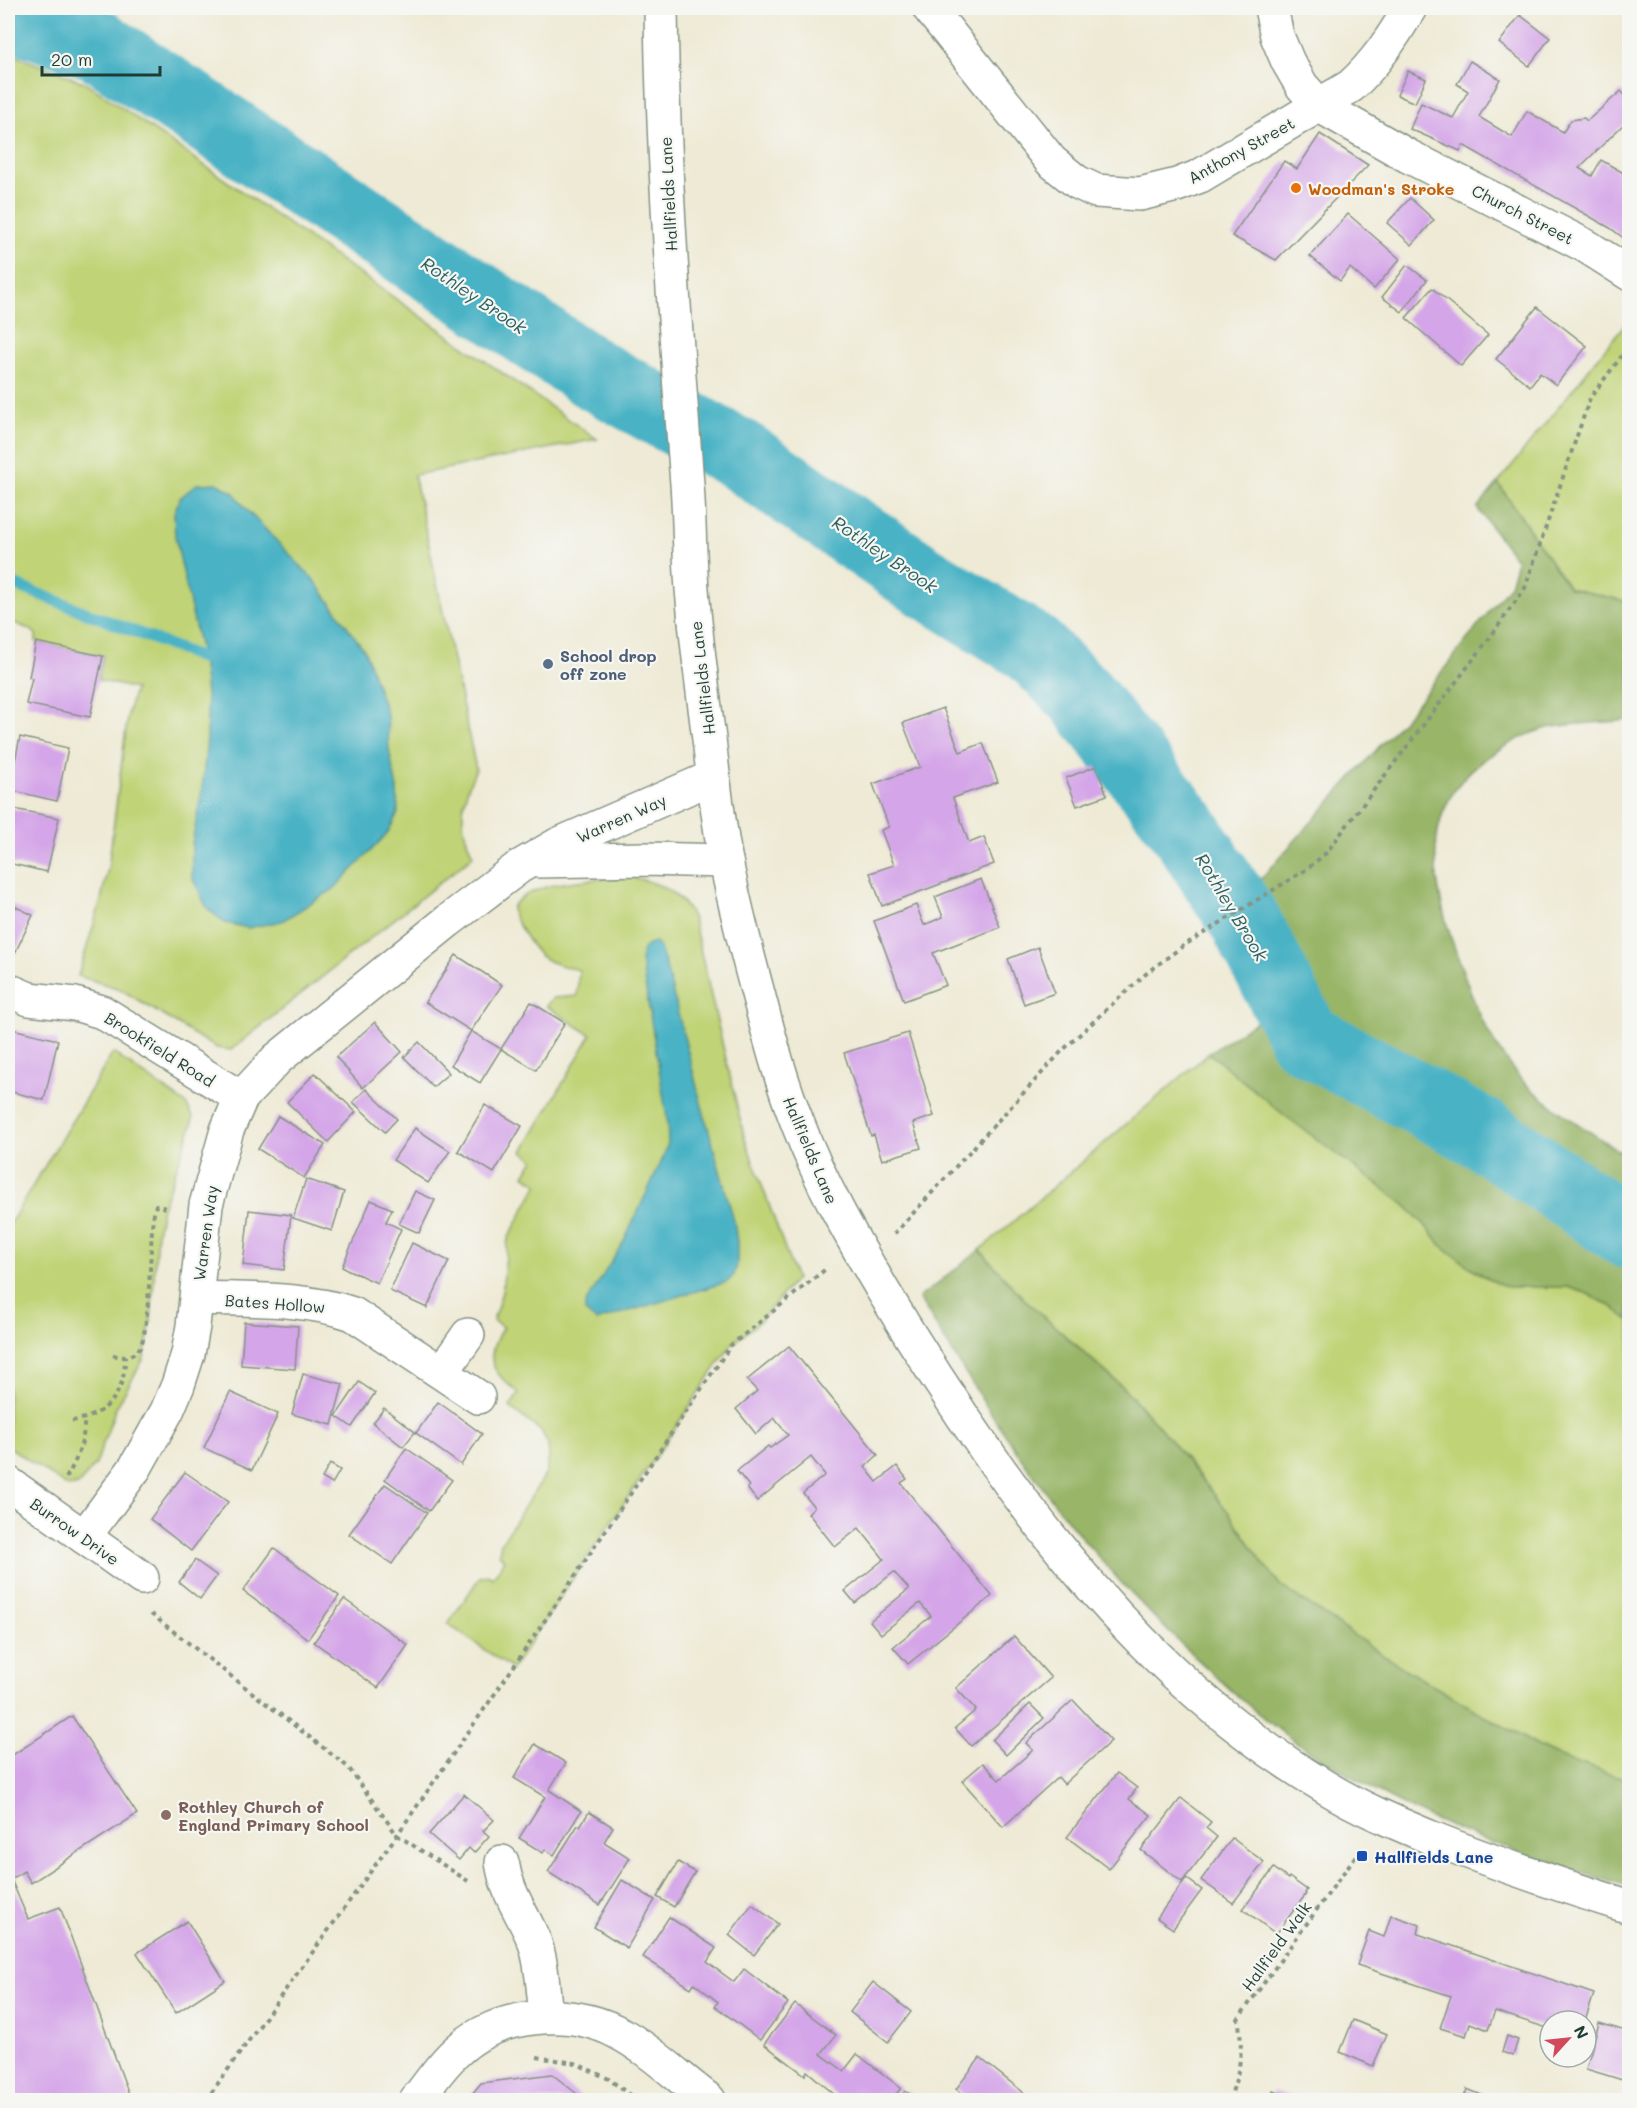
<svg xmlns="http://www.w3.org/2000/svg" width="1637" height="2108" font-family="Mali,sans-serif">
	<style>
		.green { fill: #c0d376; stroke: #708855; stroke-width: 1.5 }
		.forest { fill: #98b567; stroke: #5c794e; stroke-width: 1.5 }
		.water { fill: #48b2c5; stroke: #34787c; stroke-width: 1.5 }
		.lines { fill: none; stroke-linecap: round; stroke-linejoin: round }
		.stream { stroke: #48b2c5; stroke-width: 12 }
		.river { stroke: #48b2c5; stroke-width: 72 }
		.building { fill: #d4a5e8 }
		.minor-casing { stroke: #869484; stroke-width: 36 }
		.path { stroke: #869484; stroke-width: 4; stroke-dasharray: 4.5 4.5; stroke-linecap: butt }
		.minor { stroke: #fff; stroke-width: 33 }
		.food-dot { fill: #e8710a; stroke: #f6f6f2; stroke-width: 2 }
		.service-dot { fill: #5c6f8a; stroke: #f6f6f2; stroke-width: 2 }
		.education-dot { fill: #8d6e63; stroke: #f6f6f2; stroke-width: 2 }
		.transit-dot { fill: #1a4fb4; stroke: #f6f6f2; stroke-width: 2 }
		.labels { text-anchor: middle; dominant-baseline: central; stroke-width: 4.5; stroke-linejoin: round; paint-order: stroke }
		.street-label { font-size: 16px; fill: #1f3d34; stroke: #f6f6f2 }
		.food-label { font-size: 16px; font-weight: bold; fill: #c56008; stroke: #f6f6f2; text-anchor: start }
		.service-label { font-size: 16px; font-weight: bold; fill: #4e5e75; stroke: #f6f6f2; text-anchor: start }
		.education-label { font-size: 16px; font-weight: bold; fill: #785e54; stroke: #f6f6f2; text-anchor: start }
		.transit-label { font-size: 16px; font-weight: bold; fill: #164399; stroke: #f6f6f2; text-anchor: start }
		.water-label { font-size: 18px; font-style: italic; fill: #2b6060; stroke: #f6f6f2 }
	</style>
	<rect width="100%" height="100%" fill="#f6f6f2"/>
	<filter id="ink" filterUnits="userSpaceOnUse"><feTurbulence type="fractalNoise" baseFrequency=".0167" numOctaves="2"/><feDisplacementMap in="SourceGraphic" scale="12" xChannelSelector="R" yChannelSelector="G"/><feConvolveMatrix kernelMatrix="1 2 1 2 8 2 1 2 1" color-interpolation-filters="sRGB"/></filter>
	<filter id="wash" filterUnits="userSpaceOnUse"><feTurbulence type="fractalNoise" baseFrequency=".008" numOctaves="4" result="noise"/><feDisplacementMap in="SourceGraphic" scale="24" xChannelSelector="R" yChannelSelector="G"/><feGaussianBlur stdDeviation="1.35" result="paint"/><feColorMatrix in="noise" values="0 0 0 0 0 0 0 0 0 0 0 0 0 0 0 0 0 1.4 0 .05"/><feComposite in="paint" operator="in"/></filter>
	<g filter="url(#wash)">
		<rect width="100%" height="100%" fill="#eeead5"/>
		<g class="green">
			<path d="M 8,53 L 86,83 L 597,439 L 414,475 L 476,769 C 460,802 458,823 473,856 L 231,1050 L 217,1048 L 208,1043 L 120,989 L 78,976 L 100,904 L 108,869 L 128,713 L 135,689 L 98,680 L 103,656 L 36,642 L 36,634 L 31,630 L 8,620 Z"/>
			<polygon points="1629,319 1629,602 1569,588 1498,483"/>
			<path d="M 630,877 C 658,882 681,892 693,919 L 744,1136 L 796,1279 L 760,1321 L 731,1345 L 512,1669 L 448,1624 L 480,1577 L 488,1575 L 493,1578 L 504,1561 L 499,1553 L 501,1543 L 542,1480 L 546,1473 L 549,1457 L 548,1445 L 542,1432 L 510,1407 L 519,1393 C 491,1371 483,1360 503,1327 L 493,1321 L 502,1292 L 508,1239 L 538,1184 L 524,1175 L 534,1160 L 523,1151 L 591,1035 L 546,1006 L 553,998 L 577,996 L 579,970 C 544,961 540,961 521,929 C 517,922 512,916 512,907 C 531,880 599,879 630,877 Z"/>
			<polygon points="113,1053 186,1104 193,1117 192,1125 162,1208 157,1233 151,1321 144,1358 115,1410 96,1464 78,1485 68,1487 8,1446 8,1227"/>
			<polygon points="1209,1053 1283,1114 1404,1204 1424,1224 1441,1245 1470,1267 1490,1280 1508,1287 1567,1287 1586,1293 1611,1306 1630,1320 1629,1780 1565,1759 1539,1747 1401,1667 1281,1586 1266,1567 1229,1513 1157,1424 1124,1388 1023,1298 980,1250"/>
		</g>
		<g class="forest">
			<path d="M 1498,483 L 1569,588 L 1629,602 L 1629,720 C 1603,723 1574,723 1548,728 C 1529,732 1510,743 1494,753 C 1418,800 1429,878 1456,952 C 1473,1000 1485,1037 1519,1077 C 1547,1107 1595,1134 1629,1158 L 1629,1320 L 1611,1306 L 1586,1293 L 1567,1287 L 1508,1287 L 1491,1280 L 1470,1267 L 1441,1245 L 1424,1224 L 1404,1204 L 1283,1114 L 1209,1053 L 1303,990 L 1248,893 L 1412,710 L 1510,585 L 1517,561 L 1477,508 Z"/>
			<path d="M 980,1250 L 1023,1298 L 1124,1389 L 1157,1424 L 1229,1513 L 1266,1567 L 1281,1586 L 1401,1667 L 1539,1747 L 1565,1759 L 1629,1780 L 1629,1887 C 1544,1862 1448,1832 1371,1788 C 1338,1769 1303,1749 1274,1726 C 1246,1705 1221,1681 1195,1657 C 1146,1611 1100,1562 1059,1509 C 1007,1443 963,1369 919,1298 Z"/>
		</g>
		<g class="water">
			<polygon points="217,483 234,493 246,509 315,581 365,651 387,715 389,750 397,788 398,813 387,834 334,889 282,921 248,928 225,923 207,908 192,877 192,843 202,790 207,738 207,703 202,658 175,536 174,513 180,498 197,484"/>
			<path d="M 655,942 L 660,948 L 667,970 L 700,1099 L 734,1221 L 737,1242 L 737,1265 L 734,1275 L 727,1282 L 596,1321 L 585,1312 L 585,1304 L 623,1243 L 663,1158 L 668,1143 L 667,1118 L 641,960 C 641,949 644,946 655,942 Z"/>
		</g>
		<g class="lines">
			<polyline class="stream" points="8,582 202,658"/>
			<polyline class="river" points="8,13 98,45 593,374 740,455 916,576 1032,648 1080,695 1182,825 1246,923 1305,1038 1485,1135 1630,1234"/>
		</g>
		<g id="blocks">
			<g class="building">
				<polygon points="1520,15 1550,38 1529,66 1499,43"/>
				<polygon points="1470,61 1500,79 1479,117 1512,137 1527,111 1563,132 1571,120 1584,118 1587,121 1621,91 1629,100 1629,119 1579,168 1592,176 1601,160 1629,176 1629,242 1610,228 1463,145 1460,151 1410,129 1421,103 1453,118 1468,91 1457,84"/>
				<polygon points="1408,71 1426,79 1415,103 1397,95"/>
				<polygon points="1320,134 1368,165 1276,260 1232,236 1284,161 1297,169"/>
				<polygon points="1410,198 1434,220 1412,245 1387,223"/>
				<polygon points="1348,214 1400,259 1374,289 1350,268 1340,281 1310,256"/>
				<polygon points="1407,265 1427,280 1402,312 1382,297"/>
				<polygon points="1432,288 1488,335 1461,366 1406,318"/>
				<polygon points="1537,307 1587,346 1556,385 1540,373 1530,386 1496,359"/>
				<polygon points="36,642 103,656 90,717 26,704 32,678 29,677"/>
				<polygon points="943,708 960,752 983,743 998,782 953,798 969,843 984,837 994,864 882,906 870,873 894,865 881,830 889,827 873,784 920,767 903,723"/>
				<polygon points="20,737 68,748 57,801 9,790"/>
				<polygon points="1096,766 1107,795 1077,806 1066,778"/>
				<polygon points="9,808 59,818 47,872 8,863"/>
				<polygon points="981,879 1000,927 933,953 946,985 904,1001 874,921 916,905 924,925 943,917 935,897"/>
				<polygon points="8,903 33,915 15,953 8,950"/>
				<polygon points="1038,947 1055,993 1024,1004 1008,959"/>
				<polygon points="456,955 502,985 471,1031 425,1002"/>
				<polygon points="531,1002 565,1023 536,1070 501,1049 480,1083 451,1065 471,1031 501,1049"/>
				<polygon points="375,1022 402,1052 363,1088 336,1057"/>
				<polygon points="8,1028 58,1040 44,1100 8,1091"/>
				<polygon points="908,1033 934,1116 913,1123 921,1148 882,1160 874,1135 871,1136 844,1053"/>
				<polygon points="419,1042 449,1073 433,1087 404,1057"/>
				<polygon points="315,1073 356,1112 328,1142 287,1102"/>
				<polygon points="366,1089 397,1119 385,1132 353,1102"/>
				<polygon points="485,1105 522,1126 494,1173 458,1151"/>
				<polygon points="278,1116 325,1145 304,1178 258,1149"/>
				<polygon points="415,1128 450,1151 428,1183 393,1160"/>
				<polygon points="306,1179 344,1192 332,1231 293,1218"/>
				<polygon points="415,1191 435,1200 419,1233 399,1224"/>
				<polygon points="371,1200 392,1209 386,1222 401,1229 377,1283 342,1267"/>
				<polygon points="249,1210 291,1215 284,1270 243,1265"/>
				<polygon points="412,1243 449,1261 427,1308 390,1291"/>
				<polygon points="244,1322 298,1326 295,1369 241,1365"/>
				<polygon points="789,1346 878,1455 865,1467 877,1482 897,1466 907,1479 901,1483 992,1596 908,1664 893,1647 931,1616 920,1603 881,1634 870,1621 909,1589 894,1572 855,1603 845,1591 884,1559 859,1528 835,1547 808,1513 814,1507 803,1493 825,1475 811,1457 757,1501 747,1488 749,1486 737,1471 768,1446 770,1448 788,1435 774,1418 756,1434 736,1409 757,1391 747,1380"/>
				<polygon points="303,1374 343,1384 332,1425 292,1414"/>
				<polygon points="359,1382 375,1393 352,1427 336,1416"/>
				<polygon points="230,1392 278,1414 252,1470 204,1448"/>
				<polygon points="438,1402 482,1434 461,1465 416,1433"/>
				<polygon points="384,1408 415,1432 403,1447 373,1423"/>
				<polygon points="406,1448 452,1480 429,1511 385,1479"/>
				<polygon points="330,1464 340,1470 332,1484 322,1478"/>
				<polygon points="185,1472 228,1502 191,1551 150,1519"/>
				<polygon points="385,1484 427,1513 392,1564 349,1534"/>
				<polygon points="274,1548 339,1596 308,1639 243,1591"/>
				<polygon points="195,1560 217,1576 200,1599 179,1582"/>
				<polygon points="344,1599 408,1645 378,1688 314,1642"/>
				<polygon points="1014,1636 1051,1678 971,1746 955,1728 976,1710 956,1688"/>
				<polygon points="1073,1700 1111,1741 1064,1784 1058,1777 1003,1827 962,1781 983,1763 999,1780 1033,1750 1026,1743"/>
				<polygon points="1030,1704 1044,1718 1006,1755 992,1740"/>
				<polygon points="72,1716 137,1814 31,1883 24,1871 11,1879 28,1919 60,1907 131,2100 8,2100 8,1758"/>
				<polygon points="535,1744 566,1763 549,1790 581,1811 554,1855 545,1849 543,1853 519,1838 545,1797 514,1778"/>
				<polygon points="1117,1773 1137,1788 1129,1799 1151,1815 1109,1869 1067,1837"/>
				<polygon points="464,1794 494,1820 483,1831 489,1836 474,1853 469,1848 459,1860 429,1834"/>
				<polygon points="1181,1798 1211,1822 1206,1828 1217,1837 1182,1882 1141,1850"/>
				<polygon points="589,1812 613,1827 604,1842 630,1858 600,1905 548,1872 578,1825 580,1826"/>
				<polygon points="1232,1838 1264,1862 1233,1903 1201,1880"/>
				<polygon points="678,1862 695,1872 674,1907 657,1897"/>
				<polygon points="1274,1868 1288,1879 1289,1877 1307,1890 1305,1893 1306,1894 1276,1934 1243,1909"/>
				<polygon points="1186,1878 1202,1890 1173,1929 1157,1918"/>
				<polygon points="622,1880 655,1900 627,1948 594,1927"/>
				<polygon points="752,1904 778,1924 754,1955 729,1935"/>
				<polygon points="1391,1915 1420,1925 1418,1934 1594,1994 1585,2021 1550,2021 1550,2029 1495,2011 1488,2030 1470,2023 1466,2036 1440,2028 1451,1996 1357,1965 1369,1931 1384,1937"/>
				<polygon points="669,1917 716,1948 707,1962 734,1982 744,1969 788,2003 760,2040 715,2006 718,2002 694,1983 691,1988 643,1957"/>
				<polygon points="187,1921 225,1981 176,2013 137,1953"/>
				<polygon points="873,1982 911,2012 888,2042 850,2012"/>
				<polygon points="795,2004 836,2035 821,2054 844,2071 857,2054 901,2088 891,2100 841,2100 807,2071 805,2075 764,2044"/>
				<polygon points="1353,2020 1387,2034 1373,2066 1340,2052"/>
				<polygon points="1599,2023 1629,2032 1629,2082 1586,2069"/>
				<polygon points="1507,2036 1518,2040 1513,2056 1502,2052"/>
				<polygon points="980,2058 1029,2097 1027,2100 971,2100 956,2089"/>
				<polygon points="552,2074 582,2098 580,2100 467,2100 481,2083"/>
				<polygon points="1467,2089 1484,2096 1482,2100 1463,2100"/>
				<polygon points="905,2091 918,2100 898,2100"/>
				<polygon points="1273,2091 1303,2100 1270,2100"/>
			</g>
		</g>
	</g>
	<g filter="url(#ink)">
		<use href="#blocks" fill-opacity="0" stroke="#869484" stroke-width="1.5"/>
		<g class="lines">
			<g class="minor-casing">
				<g id="minor">
					<path d="M 661,8 C 663,167 675,325 687,484 C 690,523 689,562 693,600 C 697,647 703,693 709,739 C 714,781 718,824 727,866 C 736,911 748,957 760,1001 C 771,1043 782,1084 798,1124 C 820,1182 851,1236 882,1289 C 916,1346 952,1402 990,1456 C 1082,1587 1188,1706 1327,1788 C 1360,1808 1396,1823 1432,1838 C 1497,1864 1563,1886 1630,1907"/>
					<path d="M 929,8 L 1051,161 L 1077,182 L 1096,191 L 1140,194 L 1177,185 L 1200,176 L 1351,86 C 1376,63 1393,37 1410,8"/>
					<polyline points="1271,8 1277,36 1288,62 1302,86 1320,106 1408,156 1586,246 1630,274"/>
					<polyline points="536,861 644,859 726,861"/>
					<polyline points="8,990 29,999 75,1004 102,1012 241,1098"/>
					<path d="M 197,1298 C 248,1300 304,1297 353,1314 L 478,1397"/>
					<polyline points="442,1372 468,1335"/>
					<polyline points="8,1483 142,1578"/>
					<polyline points="84,1537 135,1468 167,1411 178,1385 188,1354 193,1326 206,1205 227,1130 241,1098 277,1059 448,921 519,867 557,845 713,777"/>
					<path d="M 502,1862 C 507,1895 523,1913 535,1943 C 543,1966 543,1992 546,2016"/>
					<path d="M 416,2100 C 429,2084 441,2065 457,2051 C 497,2013 569,2007 617,2032 C 650,2049 679,2078 709,2100"/>
				</g>
			</g>
			<g class="path">
				<polyline points="894,1234 1062,1051 1107,1009 1149,971 1183,946 1307,869 1326,853 1491,636 1525,588 1590,398 1630,345"/>
				<path d="M 113,1355 C 123,1358 132,1358 139,1349 C 150,1335 150,1241 153,1218 L 156,1205 L 169,1209"/>
				<path d="M 72,1421 C 108,1415 125,1394 125,1357"/>
				<path d="M 66,1478 C 77,1460 85,1441 84,1419"/>
				<polyline points="151,1614 348,1767 397,1835 468,1881"/>
				<polyline points="537,2057 575,2063 609,2079 636,2100"/>
				<polyline points="206,2100 397,1835 512,1669 731,1345 827,1268"/>
				<path d="M 1229,2100 C 1240,2072 1244,2049 1238,2019 L 1362,1847"/>
			</g>
			<use href="#minor" class="minor"/>
		</g>
	</g>
	<circle class="food-dot" cx="1296" cy="188" r="6"/>
	<circle class="service-dot" cx="548" cy="664" r="6"/>
	<circle class="education-dot" cx="166" cy="1815" r="6"/>
	<rect class="transit-dot" x="1356" y="1850" width="12" height="12" rx="3"/>
	<g class="labels">
		<g class="street-label">
			<text transform="translate(1241 150) rotate(-29)">Anthony Street</text>
			<text transform="translate(668 194) rotate(-93)">Hallfields Lane</text>
			<text transform="translate(1523 214) rotate(27)">Church Street</text>
			<text transform="translate(702 678) rotate(-97)">Hallfields Lane</text>
			<text transform="translate(621 818) rotate(-24)">Warren Way</text>
			<text transform="translate(160 1049) rotate(32)">Brookfield Road</text>
			<text transform="translate(811 1150) rotate(67)">Hallfields Lane</text>
			<text transform="translate(205 1233) rotate(-82)">Warren Way</text>
			<text transform="translate(275 1303) rotate(4)">Bates Hollow</text>
			<text transform="translate(75 1531) rotate(35)">Burrow Drive</text>
			<text transform="translate(1276 1946) rotate(-54)">Hallfield Walk</text>
		</g>
		<g class="food-label">
			<text x="1308" y="188">Woodman's Stroke</text>
		</g>
		<g class="service-label">
			<text x="560" y="655">School drop<tspan x="560" dy="18">off zone</tspan></text>
		</g>
		<g class="education-label">
			<text x="178" y="1806">Rothley Church of<tspan x="178" dy="18">England Primary School</tspan></text>
		</g>
		<g class="transit-label">
			<text x="1374" y="1856">Hallfields Lane</text>
		</g>
		<g class="water-label">
			<text transform="translate(474 295) rotate(34)">Rothley Brook</text>
			<text transform="translate(885 554) rotate(34)">Rothley Brook</text>
			<text transform="translate(1232 907) rotate(59)">Rothley Brook</text>
		</g>
	</g>
	<rect width="1637" height="2108" fill="none" stroke="#f6f6f2" stroke-width="30"/>
	<g transform="translate(1568 2039) rotate(63)"><circle r="28" fill="#f6f6f2" stroke="#a0aca6" stroke-width="1.5"/>
	<path d="M0-4.5L10 22L0 15L-10 22Z" fill="#d1495b"/>
	<text y="-9" font-size="16" font-weight="bold" text-anchor="middle" fill="#1f3d34">N</text>
	</g>
	<path d="M42 66v9h118v-9" fill="none" stroke="#1f3d34" stroke-width="3"/>
	<text x="51" y="66" font-size="18" fill="#1f3d34" stroke="#f6f6f2" stroke-width="4.5" paint-order="stroke">20 m</text>
</svg>
